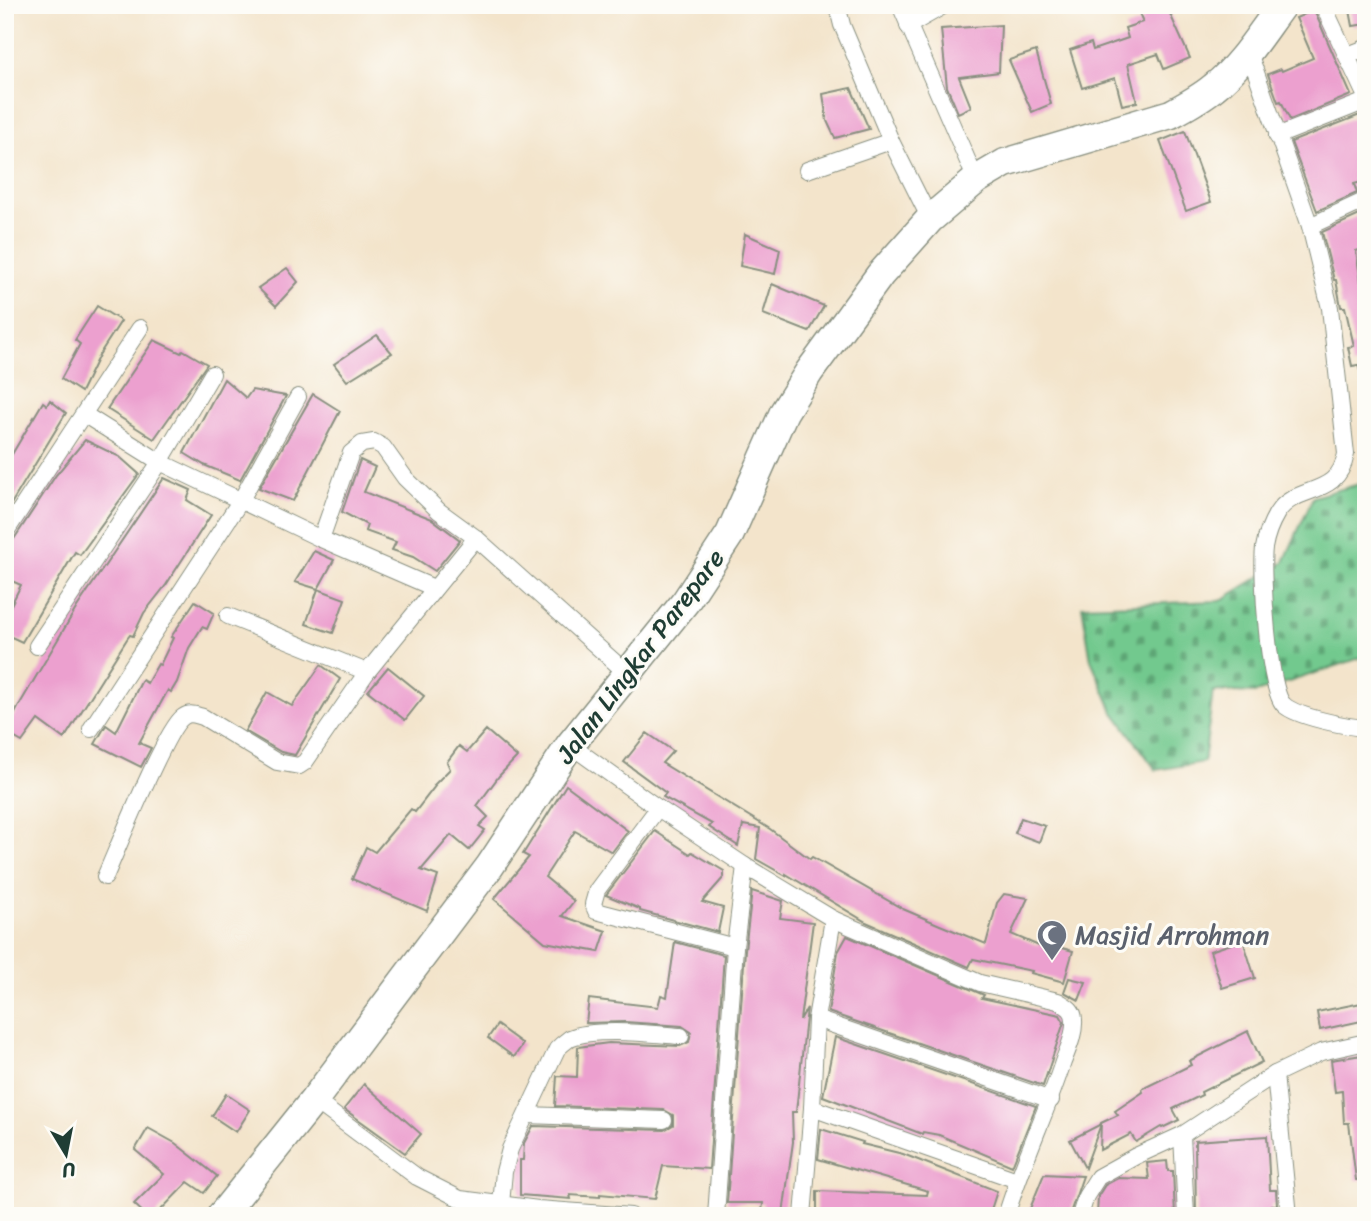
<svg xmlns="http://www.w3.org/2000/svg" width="1371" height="1221" font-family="Sriracha,sans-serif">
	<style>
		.cemetery { fill: url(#cemetery-stones); stroke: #488361; stroke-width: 2 }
		.building { fill: #eca0cf }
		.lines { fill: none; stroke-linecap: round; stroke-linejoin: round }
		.street-casing { stroke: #899080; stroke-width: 18 }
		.highway-casing { stroke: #899080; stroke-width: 31 }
		.street { stroke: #fff; stroke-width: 16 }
		.highway { stroke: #fff; stroke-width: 28 }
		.labels { text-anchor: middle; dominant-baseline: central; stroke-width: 6; stroke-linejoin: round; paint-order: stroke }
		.street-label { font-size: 26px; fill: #1f3d34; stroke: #fdfcf7 }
		.worship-label { font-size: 26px; fill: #5b616d; stroke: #fdfcf7; text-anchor: start }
	</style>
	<defs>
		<pattern id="cemetery-stones" width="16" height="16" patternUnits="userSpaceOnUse" patternTransform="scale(1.75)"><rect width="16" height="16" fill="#72c98e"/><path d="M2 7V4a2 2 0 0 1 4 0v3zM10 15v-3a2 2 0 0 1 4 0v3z" fill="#5da475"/></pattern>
	</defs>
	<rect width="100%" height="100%" fill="#fdfcf7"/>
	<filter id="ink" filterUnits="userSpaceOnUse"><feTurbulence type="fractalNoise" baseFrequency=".0143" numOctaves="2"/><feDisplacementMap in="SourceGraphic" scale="14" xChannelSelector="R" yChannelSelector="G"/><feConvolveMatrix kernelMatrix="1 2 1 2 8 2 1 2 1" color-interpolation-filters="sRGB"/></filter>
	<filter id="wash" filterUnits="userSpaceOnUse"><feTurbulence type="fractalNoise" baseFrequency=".00686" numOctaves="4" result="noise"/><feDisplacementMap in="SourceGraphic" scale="28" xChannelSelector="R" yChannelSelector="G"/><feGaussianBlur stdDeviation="1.57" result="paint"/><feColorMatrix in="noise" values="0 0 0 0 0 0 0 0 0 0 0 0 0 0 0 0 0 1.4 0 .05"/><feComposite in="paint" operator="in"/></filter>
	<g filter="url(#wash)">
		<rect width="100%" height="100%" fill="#f3e4cb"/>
		<polygon class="cemetery" points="1366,482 1366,656 1256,693 1213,691 1204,762 1156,770 1113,711 1091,660 1082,606 1220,601 1284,562 1313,497"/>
		<g id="blocks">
			<g class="building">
				<polygon points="1157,5 1166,5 1190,58 1164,69 1158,54 1128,64 1137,102 1122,105 1115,78 1082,88 1070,50 1091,43 1093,50 1128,38 1125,28 1143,22 1139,13"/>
				<polygon points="1349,5 1366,5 1366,24 1353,26"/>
				<polygon points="1314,10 1351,95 1290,120 1281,101 1278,102 1268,74 1281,69 1282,71 1313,58 1296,18"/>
				<polygon points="1001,25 999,72 959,77 971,107 958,113 947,87 941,29"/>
				<polygon points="1036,51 1051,104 1032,112 1009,60"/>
				<polygon points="851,88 869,129 835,138 827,121 823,94"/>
				<polygon points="1360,115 1366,128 1366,181 1354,184 1357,193 1317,211 1291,142"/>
				<polygon points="1185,131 1211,202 1186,211 1160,141"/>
				<polygon points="1364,213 1366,248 1356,251 1361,283 1363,283 1366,296 1366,370 1360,371 1358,365 1352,366 1348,347 1354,346 1345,307 1341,307 1336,280 1334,280 1322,232"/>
				<polygon points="745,234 780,249 775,274 740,266"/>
				<polygon points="287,268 298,282 276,306 258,288"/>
				<polygon points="772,284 824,306 809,332 763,314"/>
				<polygon points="97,306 121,321 99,355 81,392 61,379 80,344 75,340"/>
				<polygon points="377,335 392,353 347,381 334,364"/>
				<polygon points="154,340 181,353 183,350 207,364 154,439 107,409"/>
				<polygon points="224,379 246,398 252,390 286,396 240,480 204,465 184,453"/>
				<polygon points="313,394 340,411 293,501 259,488"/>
				<polygon points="50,400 66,413 5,514 5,466 43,402 47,405"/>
				<polygon points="85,440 120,457 139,474 80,555 75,552 22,642 5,634 5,617 21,585 5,578 5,543 14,539 56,475"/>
				<polygon points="360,460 375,467 364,492 432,519 460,540 435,571 413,557 392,550 396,542 365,531 367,525 342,512"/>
				<polygon points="164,478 191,490 187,500 211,515 166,585 144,613 133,636 130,635 127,639 64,739 38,720 22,742 5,732 21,702 77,607"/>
				<polygon points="314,551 334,560 318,589 295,582"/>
				<polygon points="318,589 345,599 333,633 306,624"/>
				<polygon points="195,601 214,613 207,629 202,627 189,648 177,682 171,692 168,690 139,743 151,748 141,767 95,744 106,725 116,732 142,680 147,683 158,664 160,665 173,638 171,637"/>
				<polygon points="321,665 340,679 295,755 281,752 245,731 267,692 292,706"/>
				<polygon points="388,667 424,696 405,720 368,691"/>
				<polygon points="486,730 517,757 499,776 477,806 488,817 479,826 485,830 469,850 451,835 421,870 438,876 427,911 352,879 366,847 375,852 411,809 415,812 435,786 434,785 450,769 447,762 459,746 467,752"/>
				<polygon points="647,733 673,751 662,763 770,829 810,859 812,857 903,909 940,925 986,944 997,903 1004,894 1028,898 1011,934 1039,946 1040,942 1073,951 1064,982 1031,973 1032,971 973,959 969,967 866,922 786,874 786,876 756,859 760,828 743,825 738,846 709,827 712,824 663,797 666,793 624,762"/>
				<polygon points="566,785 628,831 612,852 575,831 545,877 574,901 562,916 606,931 599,952 545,942 494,899 529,857 523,854"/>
				<polygon points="1021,818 1045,826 1039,842 1015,833"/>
				<polygon points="655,831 690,854 692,852 724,871 724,877 702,902 723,908 718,932 640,911 640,909 606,895"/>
				<polygon points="752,891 783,901 780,918 813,922 800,1020 807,1008 796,1112 792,1112 793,1142 783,1214 762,1212 763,1203 727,1203 745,950"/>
				<polygon points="847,936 984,995 982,998 1060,1015 1064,1022 1043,1086 828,1012 838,952"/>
				<polygon points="1243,940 1255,978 1222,988 1210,951"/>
				<polygon points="675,942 724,955 709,1169 663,1166 655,1199 600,1194 600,1197 570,1195 571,1199 520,1195 520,1160 523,1160 524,1143 533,1126 664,1130 673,1125 673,1115 664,1110 555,1106 557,1076 577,1077 578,1047 609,1043 680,1046 689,1042 691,1032 682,1026 625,1022 586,1023 589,999 658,1007 661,995 667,997"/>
				<polygon points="1069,978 1086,982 1079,1000 1064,992"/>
				<polygon points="1366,1002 1366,1020 1320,1030 1317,1012"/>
				<polygon points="497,1025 523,1044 514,1057 488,1038"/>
				<polygon points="1248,1031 1262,1062 1201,1092 1202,1095 1173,1109 1179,1120 1162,1128 1161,1127 1136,1142 1131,1134 1100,1150 1101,1123 1118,1115 1115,1111 1143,1092 1142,1089 1191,1065 1189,1061"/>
				<polygon points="835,1037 1036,1106 1012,1166 939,1135 923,1132 922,1134 823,1096"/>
				<polygon points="1362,1055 1366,1086 1366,1088 1362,1088 1366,1137 1366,1180 1356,1180 1349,1123 1344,1123 1342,1091 1335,1092 1331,1060"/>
				<polygon points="364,1084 421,1134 405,1153 344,1109"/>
				<polygon points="226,1094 250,1110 236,1132 212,1116"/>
				<polygon points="1101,1124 1085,1168 1070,1140"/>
				<polygon points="148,1128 175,1143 217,1176 204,1193 188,1182 155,1216 147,1216 134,1204 164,1174 135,1150"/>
				<polygon points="821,1129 863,1142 862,1144 903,1154 997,1191 989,1216 853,1216 817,1212 817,1191 927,1195 928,1191 818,1159"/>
				<polygon points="1267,1136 1270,1190 1276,1190 1277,1205 1271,1205 1272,1216 1196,1216 1195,1141"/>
				<polygon points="1167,1161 1168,1171 1173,1171 1175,1216 1097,1216 1098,1196 1105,1185 1118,1178 1149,1179 1147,1163"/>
				<polygon points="1044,1174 1083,1176 1069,1216 1027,1216"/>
			</g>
		</g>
	</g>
	<g filter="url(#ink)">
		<use href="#blocks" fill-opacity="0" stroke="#899080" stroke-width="2"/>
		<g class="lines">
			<g class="street-casing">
				<g id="street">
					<polyline points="837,5 842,25 891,141 930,219"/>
					<polyline points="900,5 976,180"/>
					<polyline points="1323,5 1366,97"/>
					<polyline points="908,26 945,5"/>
					<path d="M 1248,50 L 1310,226 L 1330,308 L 1346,454 C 1338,499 1296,483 1277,513 C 1271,523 1266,536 1264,548 C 1261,571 1268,691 1284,705 C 1297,717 1348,727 1366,728"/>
					<polyline points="1348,55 1366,48"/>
					<polyline points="1277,136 1366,101"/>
					<polyline points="807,170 891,141"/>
					<polyline points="1310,226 1366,200"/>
					<polyline points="85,415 160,462 321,539 434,588"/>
					<polyline points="5,533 140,328"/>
					<polyline points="321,539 351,453 362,444 374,442 383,447 405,478 439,511 476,538 629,675"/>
					<polyline points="228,616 367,672"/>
					<polyline points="37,646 160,462 212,374"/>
					<polyline points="91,729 241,500 298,397"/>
					<path d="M 570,745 L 658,808 L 745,866 L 833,919 L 980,983 L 1058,1001 C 1066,1006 1074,1009 1074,1020 C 1075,1034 1068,1049 1063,1062 C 1046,1114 1022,1163 1006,1216"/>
					<polyline points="658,808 597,890 593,904 596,911 735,947"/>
					<path d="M 105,877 C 117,850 166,728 183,717 C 190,712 195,715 203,717 L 277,762 L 299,766 L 305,762 L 367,672 L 476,538"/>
					<polyline points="816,1019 1051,1100"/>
					<polyline points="1275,1074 1289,1216"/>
					<polyline points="314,1100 417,1177 460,1199 538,1209 631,1216"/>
					<polyline points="812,1108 1017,1180"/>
					<polyline points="527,1115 664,1120"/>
					<polyline points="1182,1135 1186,1216"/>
					<path d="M 501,1204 L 504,1172 L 510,1149 L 557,1049 C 561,1045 566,1041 570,1038 C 595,1027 653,1034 681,1036"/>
					<polyline points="716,1216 735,947 745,866"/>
					<polyline points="803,1216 812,1108 816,1019 833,919"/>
					<polyline points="1080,1216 1086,1196 1098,1177 1136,1156 1182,1135 1275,1074 1321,1052 1366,1042"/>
				</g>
			</g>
			<g class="highway-casing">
				<path id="highway" d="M 221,1216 L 314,1100 L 490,866 L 570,745 L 686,601 L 730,534 L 784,412 L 809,372 L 880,275 L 930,219 L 976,180 L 1005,163 L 1171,114 C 1186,106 1201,98 1214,87 C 1241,66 1261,33 1282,5"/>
			</g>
			<use href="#street" class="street"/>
			<use href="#highway" class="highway"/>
		</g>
	</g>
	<defs>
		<g id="mosque-pin" transform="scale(1.575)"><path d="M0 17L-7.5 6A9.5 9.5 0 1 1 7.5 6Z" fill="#6b7280" stroke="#fdfcf7"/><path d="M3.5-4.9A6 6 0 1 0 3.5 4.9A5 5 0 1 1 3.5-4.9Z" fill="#fff"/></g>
	</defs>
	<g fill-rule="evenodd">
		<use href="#mosque-pin" x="1052" y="935"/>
	</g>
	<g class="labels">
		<g class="street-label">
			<text transform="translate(640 656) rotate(-53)">Jalan Lingkar Parepare</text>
		</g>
		<g class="worship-label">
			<text x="1075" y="935">Masjid Arrohman</text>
		</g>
	</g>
	<rect width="1371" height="1221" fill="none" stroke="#fdfcf7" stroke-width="28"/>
	<g transform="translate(66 1154) rotate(170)" stroke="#fdfcf7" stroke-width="5" paint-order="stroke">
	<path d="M0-5L12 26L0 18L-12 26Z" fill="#1f3d34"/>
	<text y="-10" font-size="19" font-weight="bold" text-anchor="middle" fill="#1f3d34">U</text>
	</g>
</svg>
